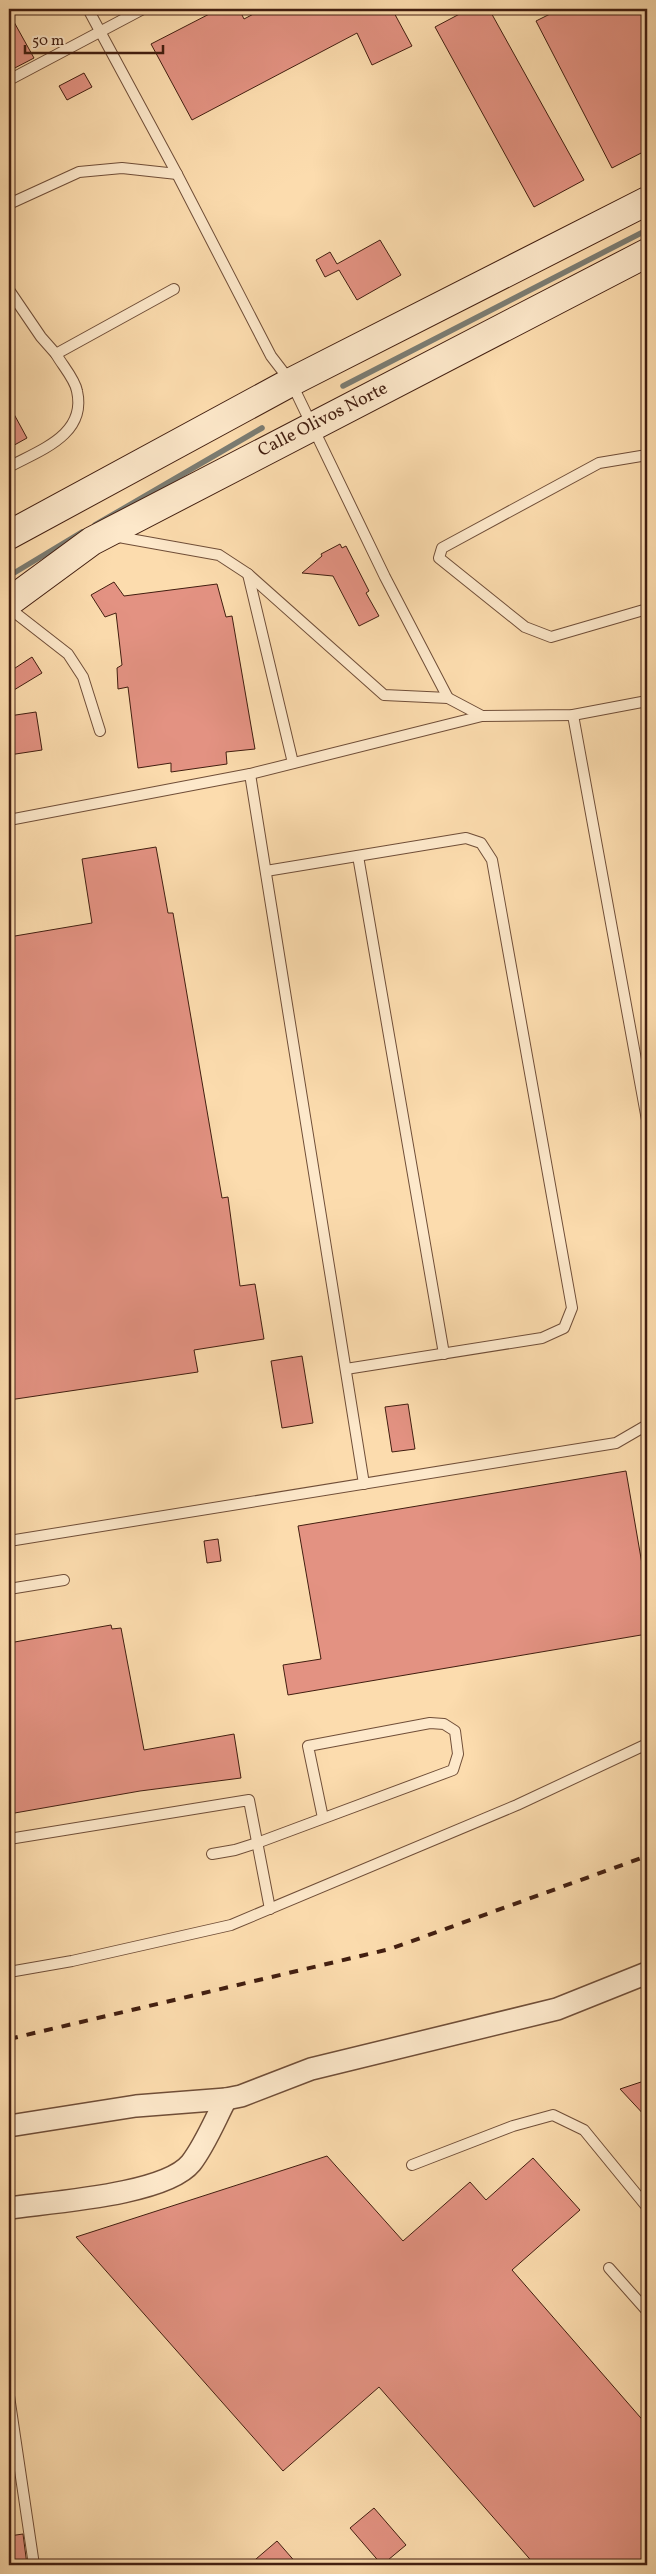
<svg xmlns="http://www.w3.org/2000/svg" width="656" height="2574" font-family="Vollkorn,serif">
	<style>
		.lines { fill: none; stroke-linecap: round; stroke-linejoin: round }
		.stream { stroke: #7b7c72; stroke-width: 5.5 }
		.building { fill: #e39282; stroke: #421e10 }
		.lane-casing { stroke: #704e38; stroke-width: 12 }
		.street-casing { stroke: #704e38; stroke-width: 24 }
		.secondary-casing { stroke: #421e10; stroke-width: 30 }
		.lane { stroke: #fde8ca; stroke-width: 10 }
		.street { stroke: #fde8ca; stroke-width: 21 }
		.secondary { stroke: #fde8ca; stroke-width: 28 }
		.rail { stroke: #421e10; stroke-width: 4; stroke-dasharray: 9 9; stroke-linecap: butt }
		.labels { text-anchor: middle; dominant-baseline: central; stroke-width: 5; stroke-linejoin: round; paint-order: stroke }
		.street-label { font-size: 18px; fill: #421e10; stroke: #fde8ca }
	</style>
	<rect width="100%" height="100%" fill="#fcdcae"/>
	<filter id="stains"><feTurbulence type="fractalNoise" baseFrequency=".004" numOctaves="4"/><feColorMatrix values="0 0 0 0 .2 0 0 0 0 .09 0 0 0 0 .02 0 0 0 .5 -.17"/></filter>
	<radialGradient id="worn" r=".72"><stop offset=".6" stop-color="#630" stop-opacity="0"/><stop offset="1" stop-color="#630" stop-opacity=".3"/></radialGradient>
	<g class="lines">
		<g class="stream">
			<polyline points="343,386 647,230"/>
			<polyline points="95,525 262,428"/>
			<polyline points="9,576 82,532"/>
		</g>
	</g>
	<g class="building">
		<polygon points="219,9 239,9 244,19 263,9 392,9 412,46 372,65 357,33 192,120 151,44"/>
		<polygon points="469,9 489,9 584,180 534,207 435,27"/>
		<polygon points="560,9 647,9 647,150 612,168 536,21"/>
		<polygon points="9,13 34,58 9,71"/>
		<polygon points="84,73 92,87 67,100 59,86"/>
		<polygon points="380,240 401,275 357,300 339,270 325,277 316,260 330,252 337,264"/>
		<polygon points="9,405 27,438 9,448"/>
		<polygon points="340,544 342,548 346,546 369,591 366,593 379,616 359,626 333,576 302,573 322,556 321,554"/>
		<polygon points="114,582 124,596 217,584 226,617 232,616 255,749 226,752 227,764 171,772 171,763 138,768 128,687 118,689 117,668 122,665 116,613 105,617 91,595"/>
		<polygon points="32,657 42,673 9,693 9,672"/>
		<polygon points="36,712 42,750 9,755 9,716"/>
		<polygon points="156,847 168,913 173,913 222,1198 228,1197 240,1286 255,1284 264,1339 194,1350 198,1372 9,1400 9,937 92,923 82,859"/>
		<polygon points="302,1356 313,1423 282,1428 271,1361"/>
		<polygon points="408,1404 415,1449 392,1452 385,1407"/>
		<polygon points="626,1471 647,1593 647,1634 288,1695 283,1665 321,1659 298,1526"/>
		<polygon points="218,1539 221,1561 207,1563 204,1541"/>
		<polygon points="111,1625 112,1629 121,1628 144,1750 234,1734 241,1778 140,1791 9,1814 9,1643"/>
		<polygon points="647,2080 647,2118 620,2089"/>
		<polygon points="327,2156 403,2241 470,2182 486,2200 533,2158 580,2210 512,2270 647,2425 647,2565 535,2565 379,2387 283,2471 76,2237"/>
		<polygon points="374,2508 406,2545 382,2565 350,2528"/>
		<polygon points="23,2534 27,2565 9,2565 9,2536"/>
		<polygon points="277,2541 298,2565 249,2565"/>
	</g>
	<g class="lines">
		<g class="lane-casing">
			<g id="lane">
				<polyline points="88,9 177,174 271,356 291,382 385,577 448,698"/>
				<polyline points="9,80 143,9"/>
				<polyline points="9,204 79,172 122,168 177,174"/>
				<polyline points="9,290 41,337 56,354 174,289"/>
				<polyline points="647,455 599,463 442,548 439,558 525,627 551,637 647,609"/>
				<path d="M 9,467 C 40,450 87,435 77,391 C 75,379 62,365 56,354"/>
				<polyline points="113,536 219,555 248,574 384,695 448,698 482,716"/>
				<polyline points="248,574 293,763"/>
				<polyline points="9,608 68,654 83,677 100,731"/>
				<polyline points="573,715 647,1120"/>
				<polyline points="250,774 482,716 573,715 647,701"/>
				<polyline points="9,820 250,774 364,1484"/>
				<polyline points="358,856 444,1354"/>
				<polyline points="266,871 466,838 481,843 492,860 572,1308 564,1328 542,1338 346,1369"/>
				<polyline points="9,1541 616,1443 647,1425"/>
				<polyline points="9,1589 64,1580"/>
				<polyline points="9,1839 249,1800 270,1909"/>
				<polyline points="212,1854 235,1850 257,1843 453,1770 458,1754 455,1731 444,1724 430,1723 308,1746 323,1818"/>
				<polyline points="9,1972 72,1961 231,1925 517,1805 647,1744"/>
				<polyline points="412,2165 513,2126 553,2115 584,2130 647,2207"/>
				<polyline points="609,2268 647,2311"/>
				<polyline points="9,2396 34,2565"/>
			</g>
		</g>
		<g class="street-casing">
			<g id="street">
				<polyline points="9,2126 136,2106 226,2099 241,2096 311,2069 557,2009 647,1973"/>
				<path d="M 9,2208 C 51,2202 165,2195 191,2163 C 205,2145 215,2120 226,2099"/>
			</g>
		</g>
		<g class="secondary-casing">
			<g id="secondary">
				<polyline points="9,535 291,382 647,201"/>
				<polyline points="9,602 92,541 647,253"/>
			</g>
		</g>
		<use href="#lane" class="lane"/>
		<use href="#street" class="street"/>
		<use href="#secondary" class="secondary"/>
		<polyline class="rail" points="9,2039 390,1949 647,1856"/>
	</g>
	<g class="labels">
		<g class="street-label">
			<text transform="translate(323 420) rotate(-27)">Calle Olivos Norte</text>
		</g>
	</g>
	<rect width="656" height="2574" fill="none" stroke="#fcdcae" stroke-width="30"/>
	<rect x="10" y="10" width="636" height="2554" fill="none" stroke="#421e10" stroke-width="2.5"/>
	<rect x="15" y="15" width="626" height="2544" fill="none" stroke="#421e10"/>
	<path d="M25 45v8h138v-8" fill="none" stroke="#421e10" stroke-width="2.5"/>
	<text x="32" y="45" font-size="15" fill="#421e10" stroke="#fde8ca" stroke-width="4" paint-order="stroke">50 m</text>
	<rect width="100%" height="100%" filter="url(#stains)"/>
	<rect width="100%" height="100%" fill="url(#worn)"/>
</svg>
